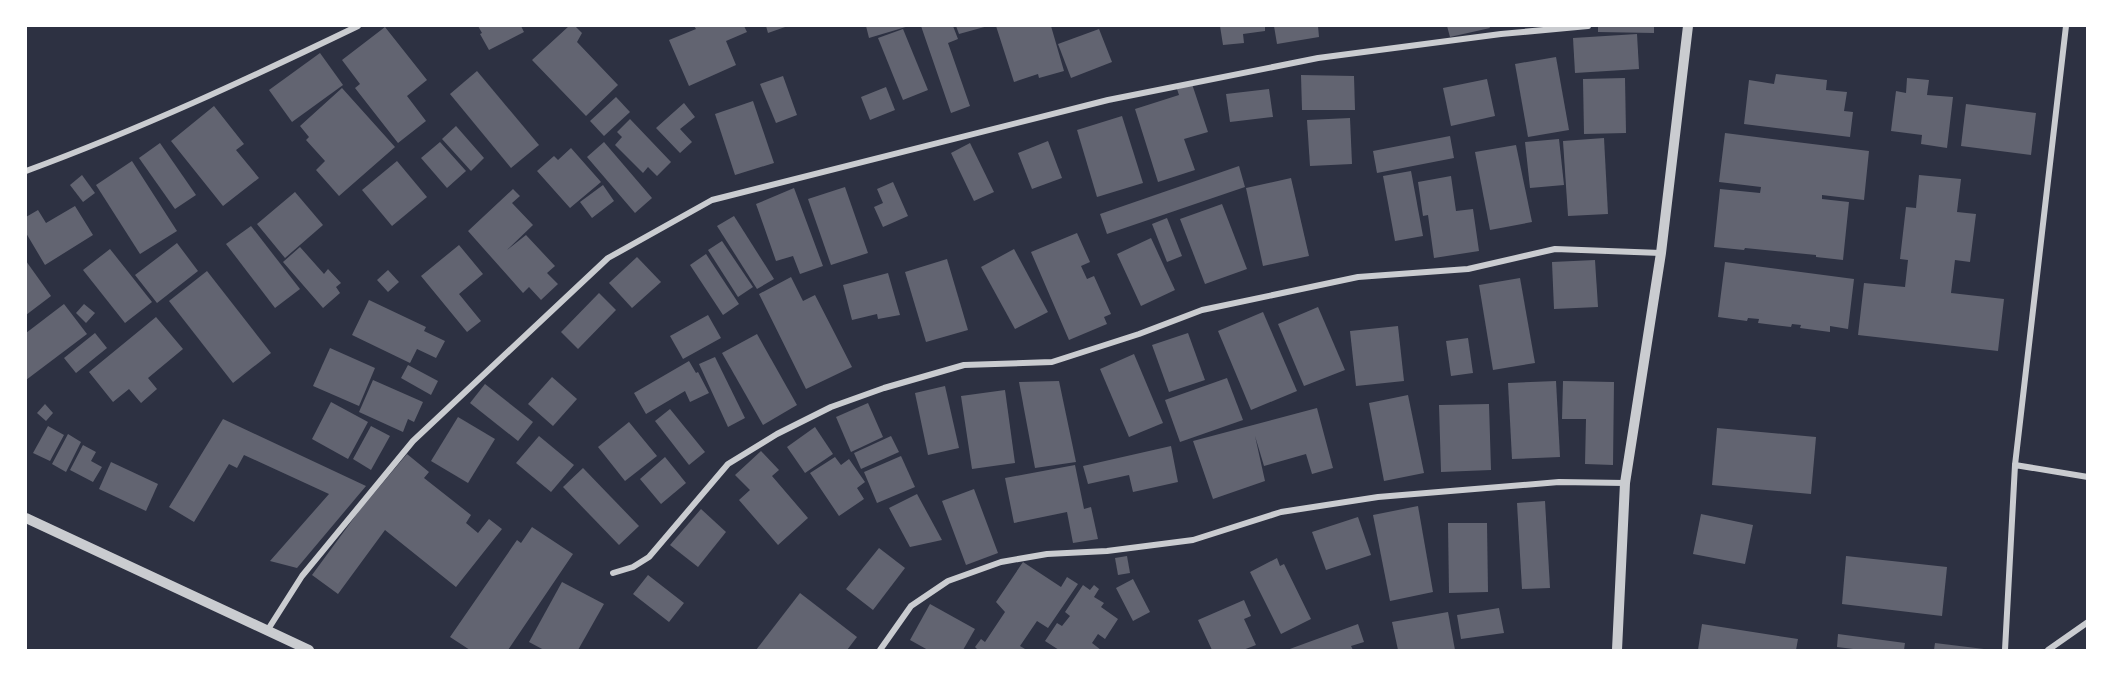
<svg xmlns="http://www.w3.org/2000/svg" width="2113" height="676" viewBox="0 0 2113 676" font-family="'Nunito Sans',sans-serif">
  <style>
    .building { fill: #626471 }
    .lines { fill: none; stroke-linecap: round; stroke-linejoin: round }
    .minor { stroke: #caccd0; stroke-width: 6 }
    .tertiary { stroke: #caccd0; stroke-width: 10 }
  </style>
  <rect width="100%" height="100%" fill="#2d3142"/>
  <g class="building">
    <polygon points="478,26 521,26 524,32 489,50 480,34 482,33"/>
    <polygon points="569,26 575,26 582,33 577,42 618,85 586,116 532,60"/>
    <polygon points="694,26 744,26 747,32 726,41 736,65 689,86 669,40 696,29"/>
    <polygon points="766,26 788,26 768,33"/>
    <polygon points="866,26 909,26 869,38"/>
    <polygon points="921,26 953,26 958,39 948,43 970,106 951,113"/>
    <polygon points="956,26 988,26 959,34"/>
    <polygon points="996,26 1051,26 1064,71 1039,78 1038,74 1014,82"/>
    <polygon points="1220,26 1265,26 1265,31 1243,34 1244,43 1223,45"/>
    <polygon points="1274,26 1318,26 1319,37 1277,44"/>
    <polygon points="1447,26 1489,26 1490,28 1450,37"/>
    <polygon points="1598,26 1654,26 1654,33 1598,32"/>
    <polygon points="385,27 427,80 407,96 426,121 398,143 355,88 360,84 342,60"/>
    <polygon points="903,29 928,90 903,100 878,38"/>
    <polygon points="1099,29 1112,62 1071,78 1058,44"/>
    <polygon points="1637,34 1639,69 1575,73 1573,38"/>
    <polygon points="320,53 343,85 292,122 269,90"/>
    <polygon points="1556,57 1569,130 1528,137 1515,64"/>
    <polygon points="477,71 539,145 511,168 450,94"/>
    <polygon points="1776,74 1827,80 1826,90 1847,92 1844,111 1853,112 1850,137 1744,124 1749,80 1774,84"/>
    <polygon points="1301,75 1354,76 1355,110 1302,110"/>
    <polygon points="783,76 797,115 776,123 760,84"/>
    <polygon points="1625,78 1626,133 1584,134 1583,79"/>
    <polygon points="1907,78 1929,80 1927,95 1953,97 1947,148 1921,144 1922,135 1891,131 1896,91 1906,93"/>
    <polygon points="1487,79 1495,116 1451,126 1443,88"/>
    <polygon points="1192,84 1208,132 1184,139 1195,170 1158,182 1135,109 1179,95 1177,89"/>
    <polygon points="886,87 895,110 870,120 861,97"/>
    <polygon points="342,88 395,147 339,196 316,170 325,161 306,140 309,137 300,126"/>
    <polygon points="1269,89 1273,117 1230,122 1226,94"/>
    <polygon points="616,97 630,112 604,136 590,121"/>
    <polygon points="753,101 774,163 735,175 715,114"/>
    <polygon points="684,103 695,117 680,129 692,142 680,153 656,128"/>
    <polygon points="1966,104 2036,113 2031,155 1961,146"/>
    <polygon points="214,106 244,144 236,150 259,178 223,206 171,141"/>
    <polygon points="1122,116 1143,183 1097,197 1077,130"/>
    <polygon points="1350,118 1352,164 1310,166 1307,120"/>
    <polygon points="630,119 671,162 657,176 648,167 643,173 615,145 622,137 617,132"/>
    <polygon points="456,126 484,158 471,171 442,139"/>
    <polygon points="1725,133 1869,151 1864,200 1822,195 1822,199 1849,202 1843,260 1816,257 1816,255 1745,248 1744,250 1714,247 1720,189 1760,193 1761,187 1719,182"/>
    <polygon points="1450,136 1454,158 1377,173 1373,151"/>
    <polygon points="1604,138 1608,214 1568,216 1563,141"/>
    <polygon points="1559,139 1564,185 1530,188 1525,142"/>
    <polygon points="1048,141 1062,178 1032,189 1018,153"/>
    <polygon points="440,142 466,171 447,188 421,158"/>
    <polygon points="604,142 652,198 635,213 587,157"/>
    <polygon points="160,143 196,195 175,209 139,158"/>
    <polygon points="970,143 994,192 974,201 951,153"/>
    <polygon points="1516,145 1532,222 1490,230 1475,152"/>
    <polygon points="571,148 601,182 570,208 537,171 554,156 558,160"/>
    <polygon points="132,161 177,231 140,254 96,185"/>
    <polygon points="397,161 427,197 392,226 362,190"/>
    <polygon points="1239,166 1245,187 1107,234 1100,214"/>
    <polygon points="1411,171 1423,236 1395,241 1383,176"/>
    <polygon points="82,175 95,193 83,202 70,185"/>
    <polygon points="1919,175 1961,179 1957,212 1976,214 1970,262 1955,260 1951,293 2004,299 1998,351 1858,335 1864,283 1905,287 1908,260 1900,259 1906,207 1916,208"/>
    <polygon points="1451,176 1456,211 1473,209 1479,251 1434,258 1428,215 1423,216 1418,182"/>
    <polygon points="1291,178 1309,256 1263,266 1246,188"/>
    <polygon points="893,182 908,216 883,227 874,207 883,203 877,189"/>
    <polygon points="603,185 614,201 592,218 580,202"/>
    <polygon points="845,187 868,253 831,265 808,199"/>
    <polygon points="794,188 823,266 800,274 793,256 776,261 756,204"/>
    <polygon points="513,189 520,196 512,203 533,225 507,250 526,235 555,266 547,273 558,284 541,300 529,287 523,293 468,231"/>
    <polygon points="295,192 323,225 285,258 257,224"/>
    <polygon points="1222,204 1247,269 1205,284 1180,219"/>
    <polygon points="75,206 93,235 45,265 26,233 26,217 38,210 46,223"/>
    <polygon points="734,216 774,279 757,289 717,226"/>
    <polygon points="1167,218 1182,256 1167,262 1152,224"/>
    <polygon points="251,226 300,289 275,308 226,244"/>
    <polygon points="1077,233 1090,262 1081,266 1087,279 1094,276 1111,314 1104,317 1107,324 1069,340 1031,252"/>
    <polygon points="1151,238 1175,290 1141,306 1117,254"/>
    <polygon points="722,241 753,287 738,297 708,250"/>
    <polygon points="177,243 198,271 157,303 135,275"/>
    <polygon points="459,245 483,274 459,294 481,321 467,332 421,276"/>
    <polygon points="300,247 324,274 328,269 341,283 336,287 340,293 323,308 283,262"/>
    <polygon points="110,249 152,302 125,323 83,270"/>
    <polygon points="1014,249 1048,312 1015,329 981,267"/>
    <polygon points="706,254 739,304 723,315 690,265"/>
    <polygon points="637,257 661,282 632,308 609,283"/>
    <polygon points="947,259 968,330 926,342 905,272"/>
    <polygon points="1595,260 1598,307 1554,309 1552,262"/>
    <polygon points="26,261 51,296 26,315"/>
    <polygon points="1725,262 1854,279 1848,329 1830,326 1830,332 1800,328 1801,325 1792,324 1791,327 1758,323 1759,319 1748,318 1747,321 1718,317"/>
    <polygon points="388,270 399,282 388,292 377,280"/>
    <polygon points="207,271 271,353 233,383 169,301"/>
    <polygon points="888,273 900,315 878,319 877,314 852,320 843,285"/>
    <polygon points="791,277 803,301 815,295 852,367 806,389 759,294"/>
    <polygon points="1520,278 1535,363 1493,370 1479,285"/>
    <polygon points="599,293 616,310 578,349 561,332"/>
    <polygon points="369,300 426,327 424,331 445,341 436,358 417,349 410,363 352,335"/>
    <polygon points="64,304 87,334 26,380 26,333"/>
    <polygon points="84,304 95,313 86,323 76,313"/>
    <polygon points="1318,307 1345,370 1304,386 1278,324"/>
    <polygon points="1263,312 1297,391 1251,410 1218,331"/>
    <polygon points="708,315 721,338 683,359 670,336"/>
    <polygon points="156,317 183,349 148,378 157,389 141,403 129,389 113,402 89,372"/>
    <polygon points="1398,326 1404,381 1356,386 1350,331"/>
    <polygon points="95,333 107,348 76,373 64,358"/>
    <polygon points="1188,333 1205,380 1169,392 1152,345"/>
    <polygon points="757,334 797,405 763,425 722,353"/>
    <polygon points="1468,338 1473,373 1451,376 1446,341"/>
    <polygon points="330,348 375,368 359,406 313,386"/>
    <polygon points="1134,354 1163,423 1129,437 1100,369"/>
    <polygon points="715,357 745,418 728,427 699,364"/>
    <polygon points="689,361 696,373 698,372 709,393 690,402 685,391 646,414 634,393"/>
    <polygon points="408,365 438,381 431,395 401,378"/>
    <polygon points="552,377 577,399 553,426 528,404"/>
    <polygon points="1227,378 1243,420 1180,442 1165,400"/>
    <polygon points="373,380 423,402 414,422 408,419 403,432 359,412"/>
    <polygon points="1059,381 1076,462 1035,468 1019,382"/>
    <polygon points="1556,381 1560,457 1512,459 1508,383"/>
    <polygon points="1563,381 1614,382 1613,465 1585,464 1586,419 1562,419"/>
    <polygon points="485,384 533,422 518,441 470,403"/>
    <polygon points="945,386 959,448 928,455 915,393"/>
    <polygon points="1005,390 1015,463 972,469 961,396"/>
    <polygon points="1408,395 1424,473 1384,481 1369,403"/>
    <polygon points="331,402 368,422 348,459 312,439"/>
    <polygon points="868,403 883,437 851,452 836,417"/>
    <polygon points="45,404 53,413 46,421 37,413"/>
    <polygon points="1489,404 1491,470 1441,472 1439,405"/>
    <polygon points="1317,408 1333,468 1312,474 1306,454 1264,466 1255,436 1265,481 1213,499 1193,441"/>
    <polygon points="670,409 705,452 689,465 655,421"/>
    <polygon points="458,417 495,439 468,483 431,461"/>
    <polygon points="223,419 366,486 297,568 270,561 329,494 244,455 237,468 229,464 194,522 169,507"/>
    <polygon points="629,422 657,456 625,481 598,447"/>
    <polygon points="48,426 64,435 50,461 33,453"/>
    <polygon points="371,426 390,436 371,470 353,459"/>
    <polygon points="815,427 833,454 805,473 787,447"/>
    <polygon points="1717,428 1816,437 1811,494 1712,485"/>
    <polygon points="68,434 81,442 66,472 52,464"/>
    <polygon points="539,436 574,465 551,492 516,463"/>
    <polygon points="891,436 899,452 861,469 854,453"/>
    <polygon points="83,445 96,452 91,461 102,467 93,482 70,470"/>
    <polygon points="1171,446 1178,482 1133,492 1129,475 1088,484 1083,466"/>
    <polygon points="761,451 779,470 772,476 808,518 778,545 739,500 750,490 735,475"/>
    <polygon points="407,454 429,472 424,478 471,515 466,523 478,533 489,519 502,529 456,587 385,530 338,594 312,575 359,511"/>
    <polygon points="901,456 915,487 877,503 864,472"/>
    <polygon points="665,457 686,483 661,504 640,479"/>
    <polygon points="835,457 841,465 849,459 865,482 857,488 864,499 839,516 810,473"/>
    <polygon points="111,462 158,484 146,511 99,489"/>
    <polygon points="1075,465 1084,509 1091,507 1098,539 1073,543 1067,512 1014,523 1005,478"/>
    <polygon points="583,468 639,526 619,545 563,487"/>
    <polygon points="974,489 998,553 966,565 942,501"/>
    <polygon points="917,494 942,540 910,547 889,508"/>
    <polygon points="1545,501 1550,588 1522,589 1517,503"/>
    <polygon points="1418,506 1433,592 1390,601 1373,515"/>
    <polygon points="701,509 726,532 698,567 670,545"/>
    <polygon points="1701,514 1753,525 1745,564 1693,554"/>
    <polygon points="1358,517 1371,555 1326,570 1312,532"/>
    <polygon points="1448,523 1487,523 1488,592 1449,593"/>
    <polygon points="532,527 573,554 508,650 470,650 450,637 517,540 521,543"/>
    <polygon points="879,548 905,568 873,610 846,589"/>
    <polygon points="1127,556 1130,573 1118,575 1115,558"/>
    <polygon points="1846,556 1947,567 1942,616 1842,604"/>
    <polygon points="1277,558 1280,566 1284,564 1311,619 1281,634 1250,572"/>
    <polygon points="1023,562 1061,587 1067,577 1078,584 1048,628 1037,621 1020,646 1025,649 1024,650 978,650 975,647 981,639 985,642 1005,612 996,602"/>
    <polygon points="648,575 684,603 669,622 633,594"/>
    <polygon points="1133,579 1150,612 1133,621 1116,588"/>
    <polygon points="562,582 604,604 578,650 544,650 529,642"/>
    <polygon points="1083,585 1090,590 1094,585 1099,589 1094,597 1104,603 1101,607 1118,619 1105,639 1098,634 1092,643 1101,650 1059,650 1045,641 1057,623 1062,626 1070,616 1065,612"/>
    <polygon points="800,593 857,637 847,650 756,650"/>
    <polygon points="1244,600 1251,616 1244,619 1256,645 1243,650 1212,650 1198,620"/>
    <polygon points="930,604 975,629 963,650 928,650 910,640"/>
    <polygon points="1499,608 1504,633 1461,639 1457,615"/>
    <polygon points="1448,612 1455,650 1398,650 1392,622"/>
    <polygon points="1358,624 1364,642 1351,646 1353,650 1287,650"/>
    <polygon points="1702,624 1798,639 1796,650 1698,650"/>
    <polygon points="1838,634 1905,643 1904,650 1861,650 1837,647"/>
    <polygon points="1935,643 1984,649 1984,650 1934,650"/>
  </g>
  <g class="lines">
    <g class="minor">
      <path d="M26 171C140 129 248 79 358 26"/>
      <polyline points="2015,465 2066,26"/>
      <polyline points="613,573 633,567 649,557 728,464 777,434 831,407 884,388 964,365 1052,362 1139,334 1202,310 1358,277 1468,269 1555,249 1661,253"/>
      <polyline points="267,631 302,576 413,441 608,258 712,200 1108,100 1318,58 1501,34 1588,26"/>
      <polyline points="880,650 911,606 948,581 1001,562 1047,554 1107,551 1193,540 1281,512 1378,497 1559,482 1625,483"/>
      <polyline points="2005,650 2015,465 2088,477"/>
      <polyline points="2048,650 2088,622"/>
    </g>
    <g class="tertiary">
      <polyline points="26,518 309,650"/>
      <polyline points="1617,650 1625,483 1661,253 1688,26"/>
    </g>
  </g>
  <rect width="2113" height="676" fill="none" stroke="#ffffff" stroke-width="54"/>
</svg>
